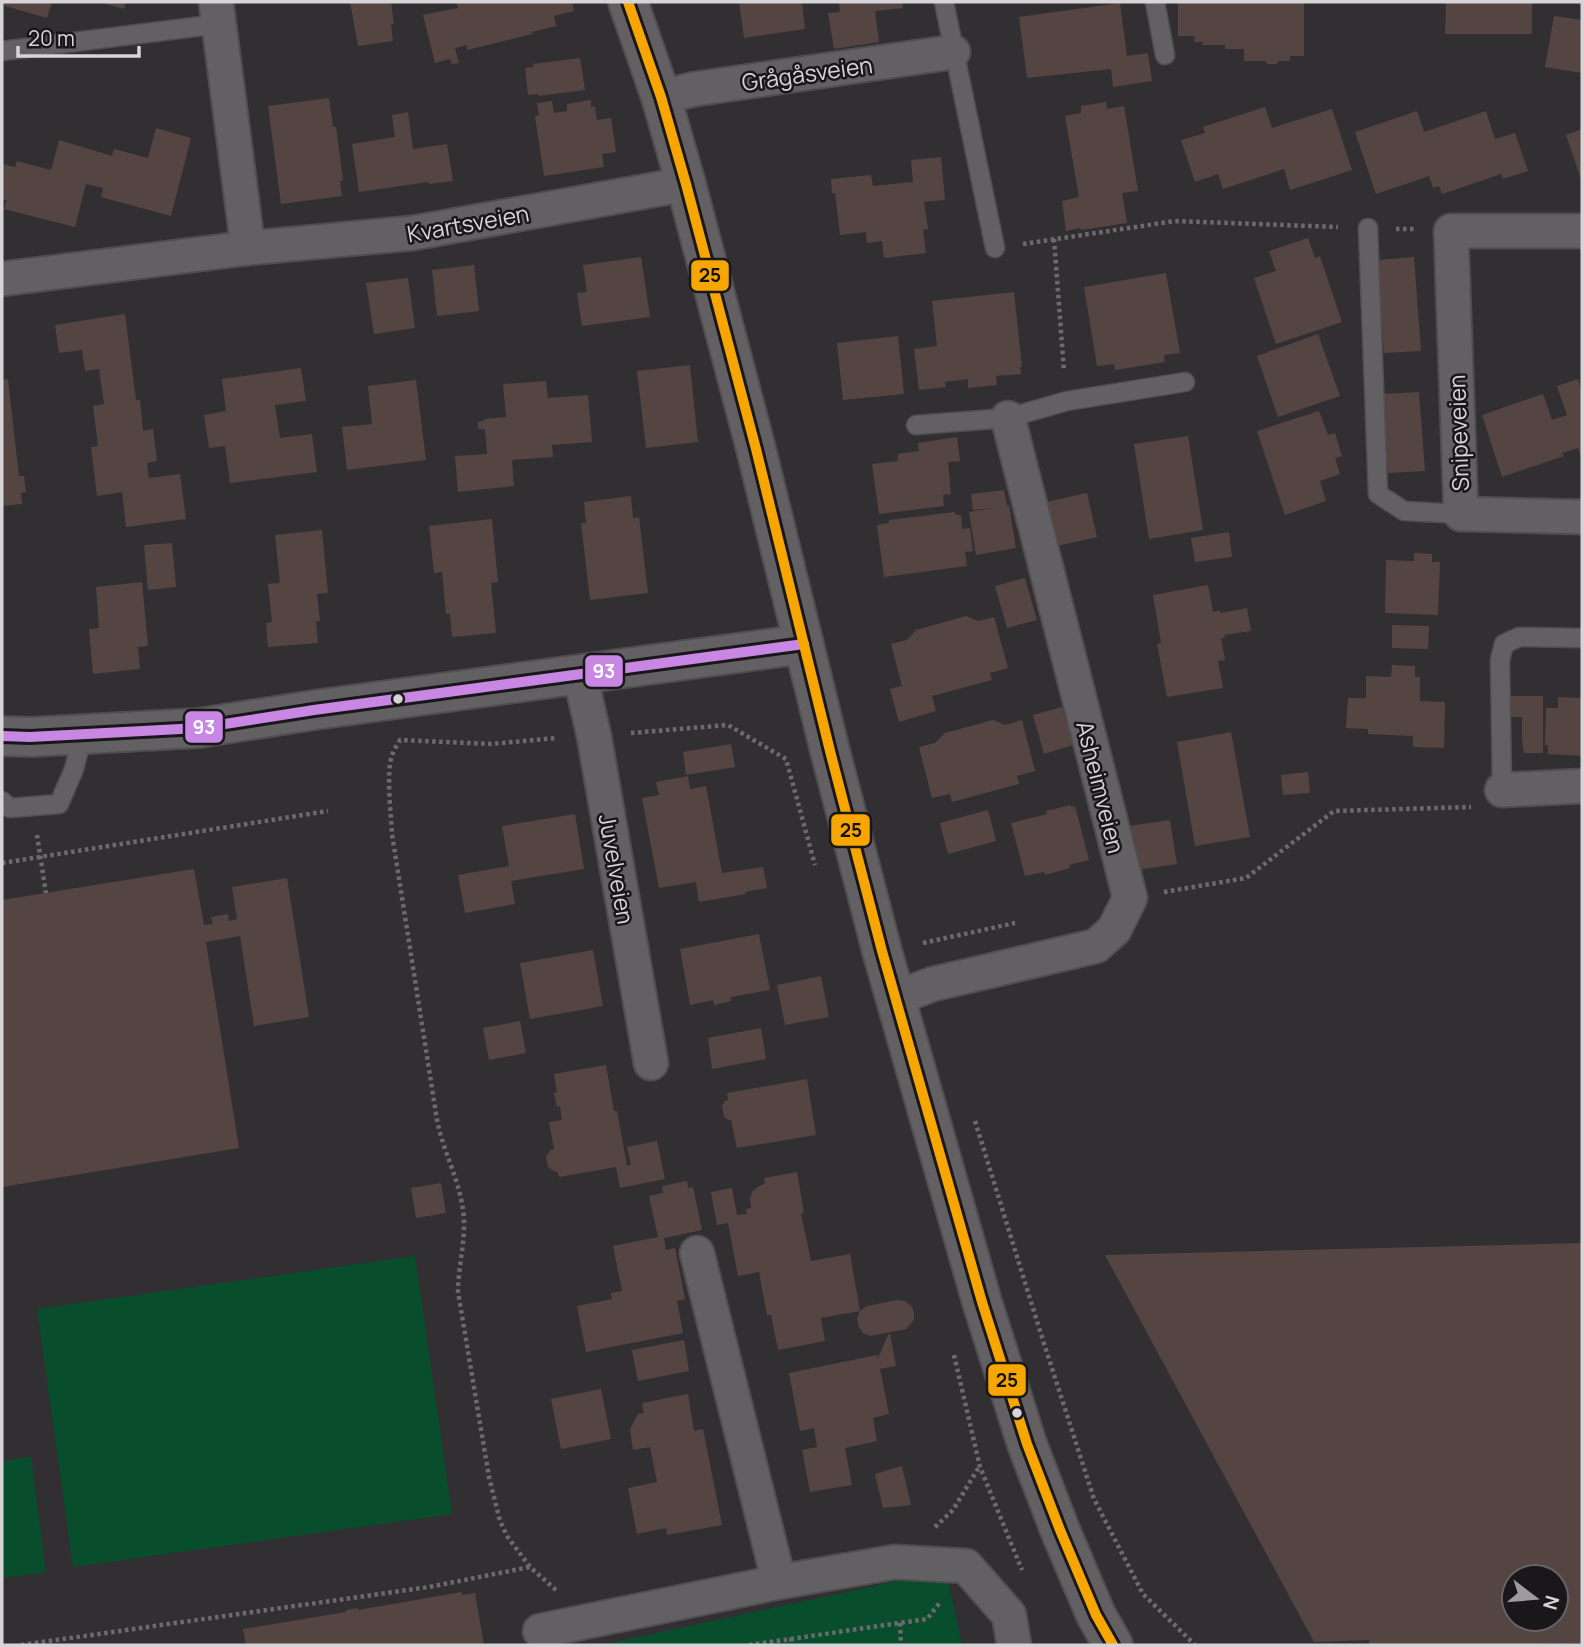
<svg xmlns="http://www.w3.org/2000/svg" width="1584" height="1647" viewBox="0 0 1584 1647" font-family="Manrope,sans-serif">
  <style>
    .green { fill: #084d2c }
    .building { fill: #554542; fill-rule: evenodd }
    .lines { fill: none; stroke-linecap: round; stroke-linejoin: round }
    .service-casing { stroke: #504d50; stroke-width: 21 }
    .minor-casing { stroke: #504d50; stroke-width: 37 }
    .tertiary-casing { stroke: #504d50; stroke-width: 42 }
    .secondary-casing { stroke: #504d50; stroke-width: 42 }
    .path { stroke: #6d6a6e; stroke-width: 4.5; stroke-dasharray: 3.5 3.5; stroke-linecap: butt }
    .service { stroke: #626063; stroke-width: 18 }
    .minor { stroke: #626063; stroke-width: 33 }
    .tertiary { stroke: #626063; stroke-width: 38 }
    .secondary { stroke: #626063; stroke-width: 38 }
    .bus-1-casing { stroke: #1a171a; stroke-width: 16 }
    .bus-2-casing { stroke: #1a171a; stroke-width: 16 }
    .bus-1 { stroke: #c787e3; stroke-width: 10 }
    .bus-2 { stroke: #f7a600; stroke-width: 10 }
    .bus-dot { fill: #d7d4d7; stroke: #1a171a; stroke-width: 2.5 }
    .labels { text-anchor: middle; dominant-baseline: central; stroke-width: 5; stroke-linejoin: round; paint-order: stroke }
    .street-label { font-size: 23px; fill: #d7d4d7; stroke: #1a171a }
    .line-badge { stroke: #1a171a; stroke-width: 2.5 }
    .badge-label { font-size: 19px; text-anchor: middle; font-weight: bold; fill: #fff }
    .pale-badge-label { font-size: 19px; text-anchor: middle; font-weight: bold; fill: #111 }
  </style>
  <rect width="100%" height="100%" fill="#322f33"/>
  <g class="green">
    <polygon points="415,1256 452,1514 73,1567 37,1309"/>
    <polygon points="31,1457 46,1572 2,1578 2,1461"/>
    <polygon points="916,1577 948,1581 962,1645 601,1645"/>
  </g>
  <g class="building">
    <polygon points="2,2 52,2 47,18 2,5"/>
    <polygon points="100,2 126,2 124,9"/>
    <polygon points="350,2 391,2 394,24 391,24 393,41 358,46"/>
    <polygon points="456,2 572,2 574,11 554,16 556,26 532,32 532,34 467,50 467,45 455,48 459,63 452,64 450,59 435,63 423,15 458,8"/>
    <polygon points="739,2 802,2 805,29 744,38"/>
    <polygon points="839,2 902,2 903,8 875,11 879,42 834,49 828,13 840,12"/>
    <polygon points="1178,2 1304,2 1304,56 1290,56 1290,61 1279,61 1277,64 1267,64 1265,61 1244,61 1244,49 1225,49 1225,45 1202,45 1203,42 1194,42 1195,36 1178,36"/>
    <polygon points="1446,2 1532,2 1532,34 1445,34"/>
    <polygon points="1120,3 1127,56 1148,53 1152,81 1113,87 1111,69 1027,78 1019,17"/>
    <polygon points="1554,16 1582,20 1582,73 1545,67"/>
    <polygon points="580,58 585,90 538,96 538,94 528,95 525,68 533,67 533,64"/>
    <polygon points="329,98 333,127 336,127 343,180 340,181 342,196 281,204 268,106"/>
    <polygon points="591,100 591,107 595,107 597,120 611,118 616,152 602,154 604,167 544,176 535,116 539,115 537,103 552,101 554,113 567,111 567,104"/>
    <polygon points="1106,102 1107,109 1124,106 1138,191 1122,193 1127,223 1081,230 1080,228 1066,231 1062,201 1079,197 1065,116 1081,113 1081,106"/>
    <polygon points="1265,107 1272,128 1332,109 1352,170 1290,190 1284,169 1223,189 1218,174 1195,182 1181,140 1205,133 1203,127"/>
    <polygon points="1417,111 1424,132 1486,111 1495,139 1515,133 1528,171 1503,179 1501,174 1442,194 1439,186 1433,188 1429,176 1376,194 1355,132"/>
    <polygon points="408,112 413,149 447,144 453,181 429,184 428,182 359,192 352,144 395,137 392,115"/>
    <polygon points="156,128 191,138 171,216 101,197 103,188 86,184 75,227 4,209 7,200 2,199 2,164 15,167 17,161 51,170 59,140 112,156 114,149 148,158"/>
    <polygon points="1582,129 1582,182 1566,135"/>
    <polygon points="941,157 945,200 924,202 928,229 923,230 926,253 884,258 882,241 867,243 866,232 840,235 835,193 832,193 831,179 871,175 873,186 913,182 911,160"/>
    <polygon points="1308,238 1315,258 1320,256 1342,322 1276,344 1254,278 1276,271 1269,251"/>
    <polygon points="641,257 650,317 582,326 577,293 587,292 583,265"/>
    <polygon points="1414,257 1421,351 1384,353 1377,260"/>
    <polygon points="474,265 479,311 437,316 432,270"/>
    <polygon points="1166,273 1180,353 1164,355 1165,362 1115,370 1114,364 1097,366 1084,287"/>
    <polygon points="408,278 415,328 374,334 366,283"/>
    <polygon points="1014,292 1022,367 1020,367 1021,374 996,376 997,385 968,388 968,379 945,382 946,387 919,390 914,349 937,346 932,301"/>
    <polygon points="125,314 136,400 140,400 143,431 153,429 157,461 147,463 149,478 180,474 186,519 126,527 122,492 97,496 91,447 98,446 93,406 104,404 99,369 85,371 82,350 59,353 55,325"/>
    <polygon points="1318,334 1340,396 1278,417 1257,356"/>
    <polygon points="898,336 904,394 843,400 837,343"/>
    <polygon points="690,365 698,442 646,448 637,371"/>
    <polygon points="301,368 306,401 275,405 280,438 312,434 317,472 230,483 225,446 209,448 204,415 226,411 222,379"/>
    <polygon points="8,379 19,476 24,476 26,492 21,493 22,504 2,506 2,380"/>
    <polygon points="1578,379 1582,392 1582,459 1578,448 1562,453 1564,456 1502,477 1482,415 1543,394 1552,420 1567,415 1557,386"/>
    <polygon points="416,380 426,460 347,470 342,427 372,424 368,386"/>
    <polygon points="546,381 548,398 588,395 592,442 552,445 553,457 512,460 514,486 458,492 455,456 487,454 485,429 478,429 478,422 484,421 484,419 506,417 503,384"/>
    <polygon points="1419,392 1425,471 1388,473 1382,394"/>
    <polygon points="1319,411 1328,435 1335,433 1342,456 1335,458 1340,474 1320,481 1326,501 1285,515 1257,431"/>
    <polygon points="1188,436 1203,530 1149,539 1134,444"/>
    <polygon points="957,437 960,461 948,462 951,494 943,495 944,506 879,514 872,464 898,461 898,454 919,451 918,443"/>
    <polygon points="1004,490 1007,506 1009,505 1016,548 976,555 969,512 993,508 973,510 971,494"/>
    <polygon points="1087,493 1097,537 1057,546 1046,502"/>
    <polygon points="631,496 633,518 639,517 648,593 590,600 581,523 586,523 584,502"/>
    <polygon points="955,512 956,515 961,515 962,529 970,528 973,551 965,552 967,566 884,577 877,525 889,523 889,520"/>
    <polygon points="492,519 498,582 491,583 496,633 452,637 450,614 446,614 442,572 434,573 429,526"/>
    <polygon points="322,530 328,593 317,594 320,621 316,621 318,643 268,647 266,623 272,622 268,584 280,583 275,535"/>
    <polygon points="1229,532 1232,557 1195,562 1191,538"/>
    <polygon points="172,543 176,587 148,590 144,545"/>
    <polygon points="1414,553 1432,554 1432,562 1440,562 1438,615 1385,613 1386,560 1414,561"/>
    <polygon points="1025,578 1037,620 1007,628 995,586"/>
    <polygon points="142,582 148,646 138,647 140,669 93,674 89,629 99,628 96,587"/>
    <polygon points="1208,585 1213,612 1220,610 1220,613 1247,608 1251,631 1224,635 1225,638 1221,638 1225,660 1218,661 1223,688 1167,697 1157,644 1161,643 1153,595"/>
    <polygon points="966,616 978,621 994,617 1008,668 990,673 992,680 932,696 936,711 899,722 890,689 902,686 891,644 907,640 916,630"/>
    <polygon points="1392,625 1429,626 1428,649 1392,648"/>
    <polygon points="1392,665 1415,666 1415,677 1420,677 1420,701 1445,702 1444,748 1413,747 1413,736 1368,734 1368,729 1346,728 1348,698 1366,698 1366,676 1391,677"/>
    <polygon points="1506,696 1543,696 1543,753 1524,753 1522,739 1522,717 1506,717"/>
    <polygon points="1558,697 1582,698 1582,756 1548,754 1548,745 1545,745 1546,708 1558,708"/>
    <polygon points="1062,707 1073,745 1044,754 1033,715"/>
    <polygon points="993,720 1005,725 1022,720 1035,771 1017,776 1019,784 952,802 950,794 932,798 919,747 935,743 945,733"/>
    <polygon points="1231,732 1250,837 1195,846 1177,742"/>
    <polygon points="731,744 735,767 686,775 683,752"/>
    <polygon points="1308,772 1310,793 1283,795 1281,775"/>
    <polygon points="688,776 690,789 706,786 722,873 763,867 767,888 745,892 746,894 699,902 696,882 659,888 642,798 659,795 656,782"/>
    <polygon points="1071,805 1071,807 1075,806 1089,860 1069,865 1070,868 1045,875 1044,872 1025,876 1011,823 1047,814 1046,811"/>
    <polygon points="988,810 996,841 948,854 940,823"/>
    <polygon points="575,814 584,869 511,881 515,904 465,913 458,875 509,866 502,826"/>
    <polygon points="1170,820 1177,864 1137,870 1129,826"/>
    <polygon points="194,869 204,925 213,924 211,917 228,914 229,921 237,919 232,887 287,878 309,1017 254,1026 240,936 206,942 239,1148 2,1187 2,900"/>
    <polygon points="759,934 770,990 731,997 731,1001 714,1005 713,1000 690,1005 680,949"/>
    <polygon points="593,950 603,1006 530,1019 520,963"/>
    <polygon points="821,976 829,1017 785,1025 777,985"/>
    <polygon points="520,1021 526,1053 489,1060 483,1028"/>
    <polygon points="761,1028 766,1059 712,1069 708,1038"/>
    <polygon points="606,1065 614,1111 617,1111 627,1166 631,1165 627,1147 657,1141 665,1179 620,1188 616,1167 559,1177 557,1171 555,1172 548,1167 546,1156 551,1150 554,1149 549,1122 562,1120 560,1106 557,1107 554,1093 557,1092 554,1074"/>
    <polygon points="807,1079 816,1135 737,1148 731,1120 729,1120 724,1117 722,1106 725,1101 728,1100 727,1093"/>
    <polygon points="797,1172 804,1213 801,1214 811,1261 850,1254 860,1311 867,1306 897,1300 905,1301 911,1306 914,1312 914,1320 906,1329 870,1336 863,1333 859,1327 857,1319 860,1311 821,1318 825,1341 778,1350 771,1315 767,1315 759,1272 738,1276 728,1223 717,1225 711,1192 732,1188 737,1215 747,1214 746,1209 751,1208 750,1199 752,1192 758,1187 765,1183 764,1178"/>
    <polygon points="687,1181 688,1188 693,1187 702,1230 664,1238 666,1250 675,1248 685,1299 677,1301 683,1333 586,1352 577,1306 612,1299 611,1293 622,1291 613,1246 658,1237 649,1196 663,1193 662,1186"/>
    <polygon points="441,1183 446,1213 416,1218 411,1188"/>
    <path d="M1582 1243V1643L1491 1645H1369V1640L1314 1642 1105 1255ZM1514 1577H1556V1619H1514Z"/>
    <polygon points="890,1334 896,1366 880,1369 889,1414 873,1418 877,1441 845,1448 852,1485 810,1492 802,1450 817,1447 814,1428 800,1431 789,1373 877,1355 878,1358 888,1335"/>
    <polygon points="684,1340 689,1371 638,1381 632,1350"/>
    <polygon points="601,1389 611,1439 561,1449 551,1399"/>
    <polygon points="688,1394 694,1431 703,1429 722,1525 667,1535 666,1528 637,1534 628,1488 657,1482 650,1447 633,1450 630,1429 638,1414 644,1413 642,1403"/>
    <polygon points="902,1466 911,1505 883,1508 875,1474"/>
    <polygon points="462,1592 462,1595 475,1593 484,1645 246,1645 243,1629 346,1612 346,1610 358,1608 358,1610"/>
  </g>
  <g class="lines">
    <g class="service-casing">
      <g id="service">
        <polyline points="944,2 995,248"/>
        <polyline points="1155,2 1165,55"/>
        <polyline points="2,51 219,24"/>
        <polyline points="1368,228 1378,494 1404,511 1461,514"/>
        <polyline points="916,425 1008,418 1067,401 1185,382"/>
        <polyline points="1502,790 1500,660 1504,644 1519,637 1581,638"/>
        <polyline points="2,801 10,808 59,804 74,769 83,734"/>
      </g>
    </g>
    <g class="minor-casing">
      <g id="minor">
        <polyline points="216,2 248,248"/>
        <polyline points="661,97 695,89 953,52"/>
        <polyline points="1582,231 1451,231 1461,514 1582,517"/>
        <polyline points="2,279 248,248 413,233 686,184"/>
        <polyline points="580,675 594,736 651,1063"/>
        <polyline points="1502,790 1582,786"/>
        <polyline points="896,998 933,984 1096,946 1114,930 1130,898 1008,418"/>
        <polyline points="697,1253 779,1582"/>
        <polyline points="540,1631 779,1582 895,1562 966,1566 1009,1615 1014,1645"/>
      </g>
    </g>
    <g class="tertiary-casing">
      <polyline id="tertiary" points="2,736 30,737 199,728 314,710 804,644"/>
    </g>
    <g class="secondary-casing">
      <polyline id="secondary" points="628,2 661,97 686,184 756,449 830,751 882,951 982,1302 1027,1444 1060,1530 1096,1615 1113,1645"/>
    </g>
    <g class="path">
      <polyline points="1396,229 1415,229"/>
      <polyline points="1054,239 1064,371"/>
      <polyline points="1023,244 1175,221 1338,227"/>
      <polyline points="631,733 728,725 786,759 815,865"/>
      <polyline points="37,835 46,893"/>
      <polyline points="2,863 328,811"/>
      <polyline points="1164,892 1246,878 1334,811 1471,807"/>
      <polyline points="923,943 1015,923"/>
      <polyline points="975,1121 1040,1331 1094,1499 1143,1594 1195,1645"/>
      <polyline points="954,1355 980,1467 1022,1570"/>
      <polyline points="935,1527 953,1510 979,1467"/>
      <path d="M556 1590 530 1567 507 1536 500 1521 489 1477 458 1292C458 1265 467 1237 463 1210 459 1179 443 1151 437 1120L392 834C391 814 386 773 392 755 394 750 397 745 400 740L491 744 556 738"/>
      <polyline points="900,1623 901,1645"/>
      <polyline points="791,1638 792,1645"/>
      <polyline points="21,1645 429,1587 530,1567"/>
      <polyline points="749,1645 927,1619 941,1601"/>
    </g>
    <use href="#service" class="service"/>
    <use href="#minor" class="minor"/>
    <use href="#tertiary" class="tertiary"/>
    <use href="#secondary" class="secondary"/>
    <g class="bus-1-casing">
      <polyline id="bus-1" points="2,736 30,737 199,728 314,710 804,644"/>
    </g>
    <g class="bus-2-casing">
      <polyline id="bus-2" points="628,2 661,97 686,184 756,449 830,751 882,951 982,1302 1027,1444 1060,1530 1096,1615 1113,1645"/>
    </g>
    <use href="#bus-1" class="bus-1"/>
    <use href="#bus-2" class="bus-2"/>
  </g>
  <g class="bus-dot">
    <circle cx="398" cy="699" r="6"/>
    <circle cx="1017" cy="1413" r="6"/>
  </g>
  <g class="labels">
    <g class="street-label">
      <text transform="translate(807 73) rotate(-8)">Grågåsveien</text>
      <text transform="translate(468 223) rotate(-10)">Kvartsveien</text>
      <text transform="translate(1458 433) rotate(-92)">Snipeveien</text>
      <text transform="translate(1101 787) rotate(76)">Asheimveien</text>
      <text transform="translate(617 869) rotate(80)">Juvelveien</text>
    </g>
  </g>
  <g class="line-badge">
    <rect x="690" y="259" width="40" height="33" rx="7" fill="#f7a600"/>
    <rect x="584" y="654" width="40" height="34" rx="7" fill="#c787e3"/>
    <rect x="184" y="710" width="40" height="34" rx="7" fill="#c787e3"/>
    <rect x="830" y="813" width="41" height="34" rx="7" fill="#f7a600"/>
    <rect x="987" y="1363" width="40" height="34" rx="7" fill="#f7a600"/>
  </g>
  <g class="badge-label">
    <text x="604" y="678">93</text>
    <text x="204" y="734">93</text>
  </g>
  <g class="pale-badge-label">
    <text x="710" y="282">25</text>
    <text x="851" y="837">25</text>
    <text x="1007" y="1387">25</text>
  </g>
  <rect width="1584" height="1647" fill="none" stroke="#d7d4d7" stroke-width="7"/>
  <g transform="translate(1535 1598) rotate(106)"><circle r="33" fill="#1a171a" stroke="#666366" stroke-width="2"/>
  <path d="M0-5L12 26L0 18L-12 26Z" fill="#9d9a9e"/>
  <text y="-10" font-size="19" font-weight="bold" text-anchor="middle" fill="#d7d4d7">N</text>
  </g>
  <path d="M18 46v10h121v-10" fill="none" stroke="#d7d4d7" stroke-width="3.5"/>
  <text x="28" y="46" font-size="21" fill="#d7d4d7" stroke="#1a171a" stroke-width="5" paint-order="stroke">20 m</text>
</svg>
